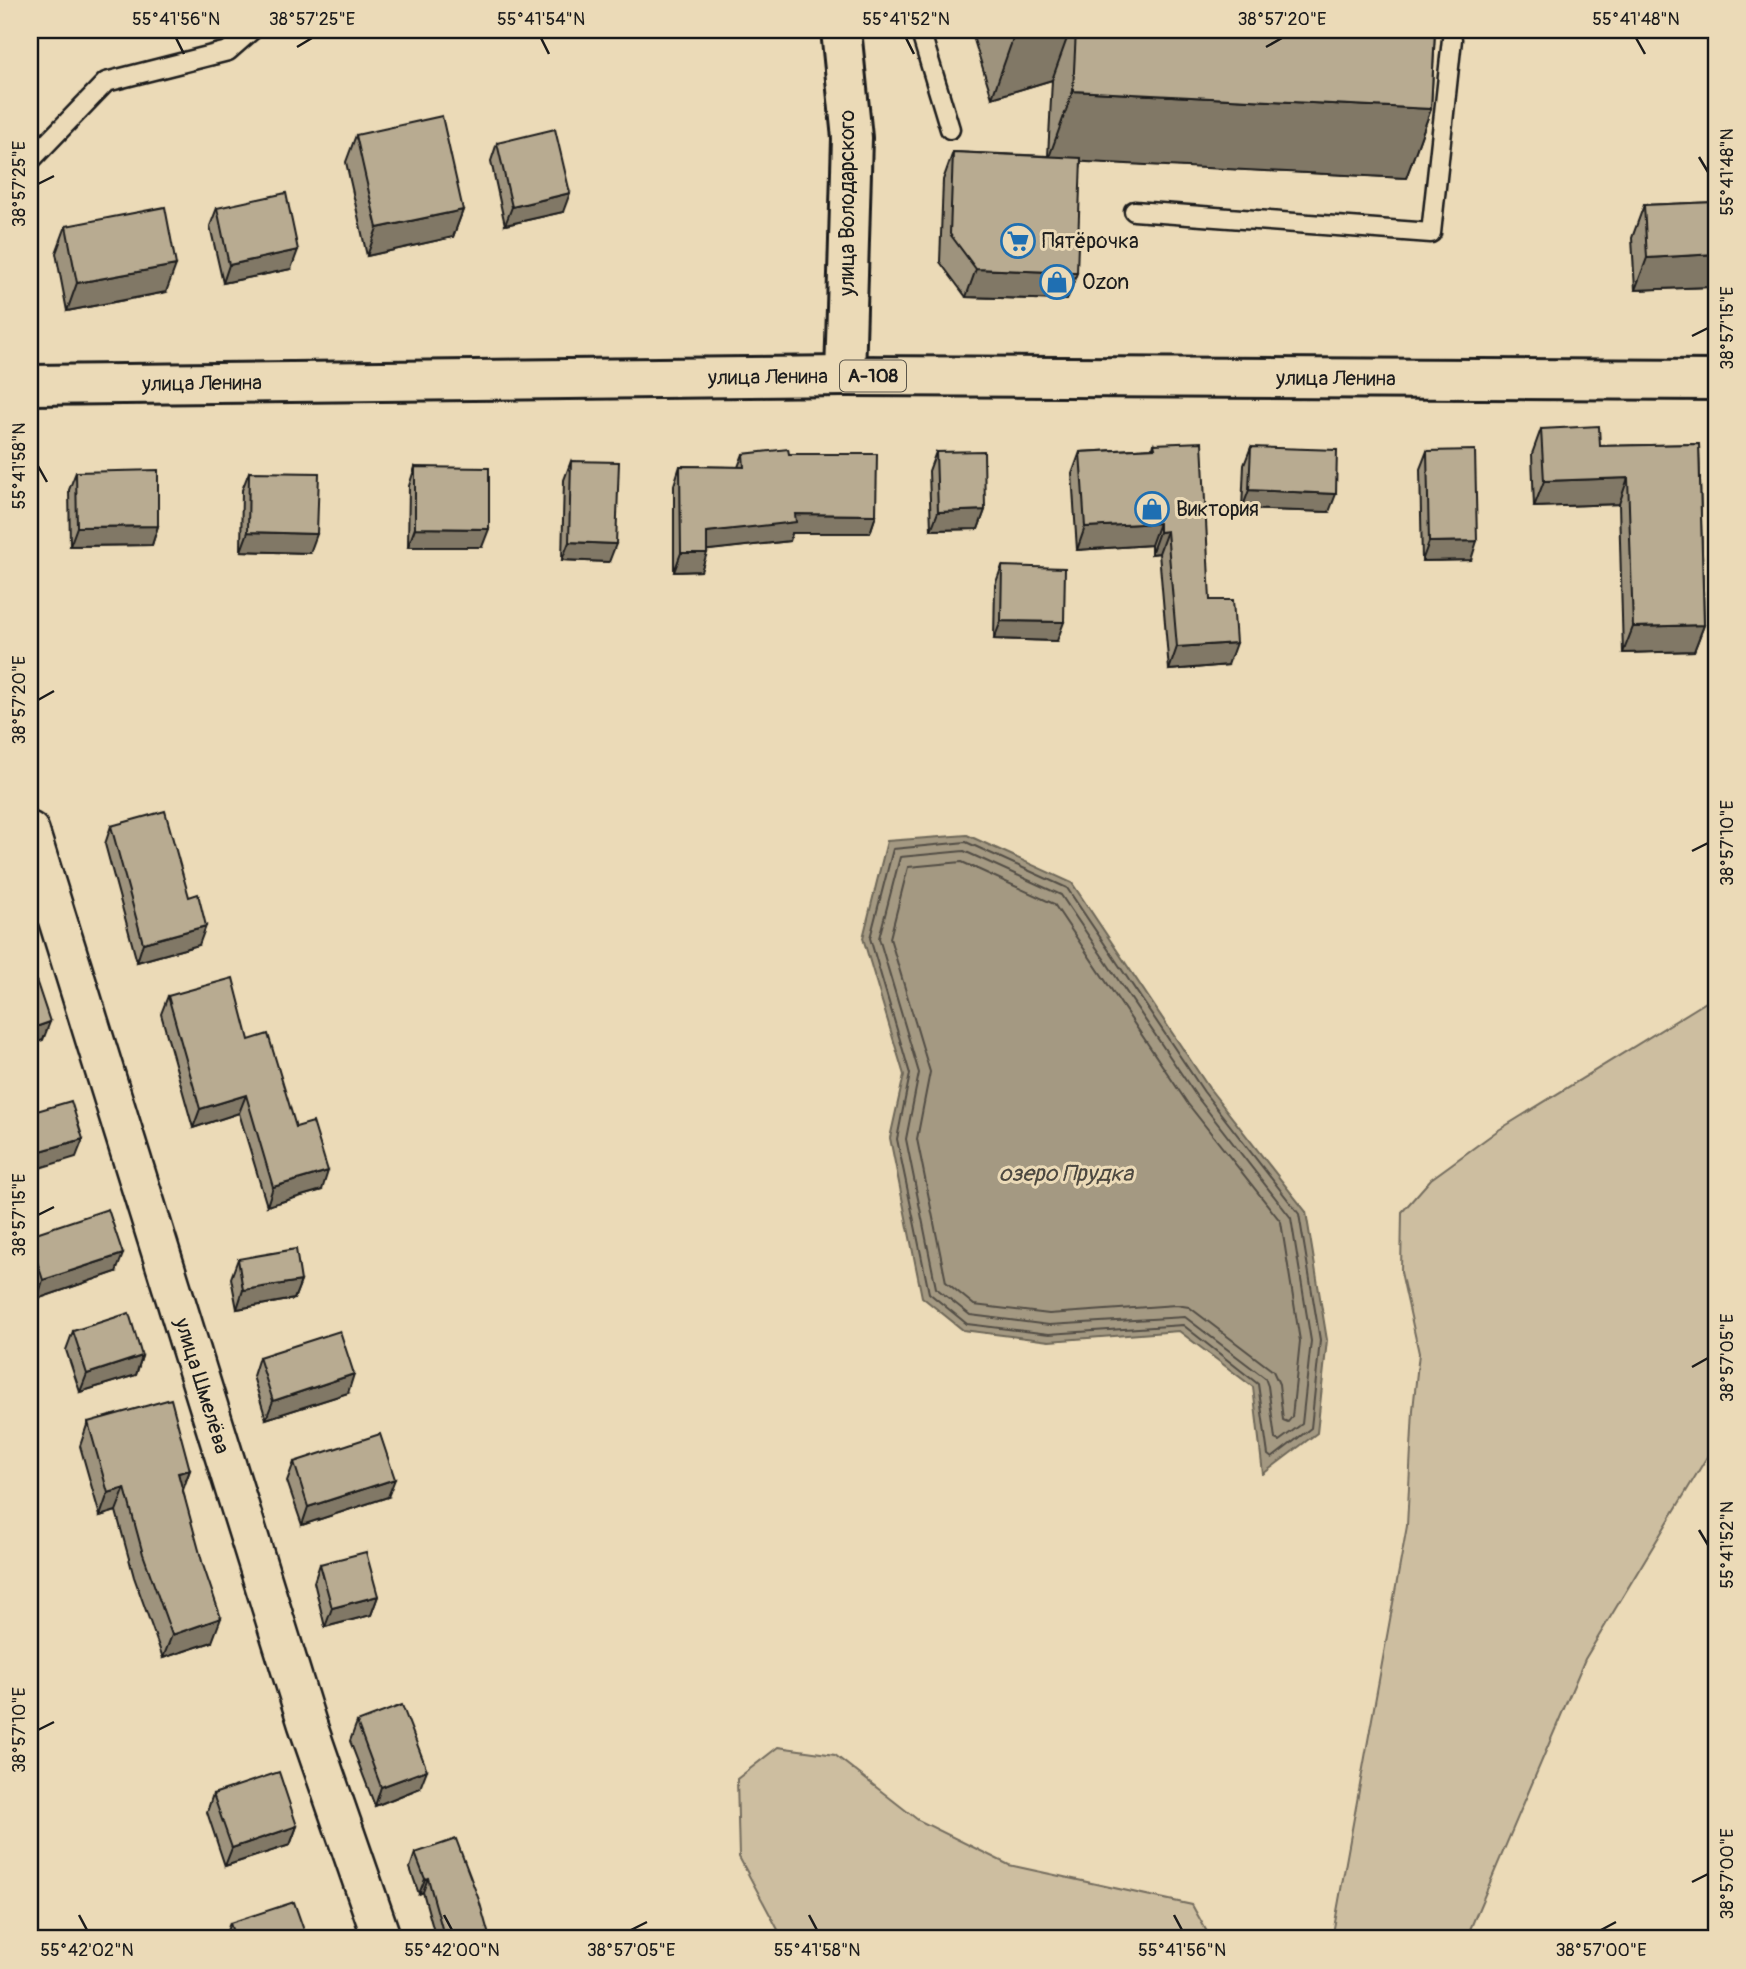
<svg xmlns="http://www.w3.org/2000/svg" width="1746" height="1969" viewBox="0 0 1746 1969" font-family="Pangolin,sans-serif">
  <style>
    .green { fill: #cdbea0; stroke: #746d5e; stroke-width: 2 }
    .water { fill: #a49982; stroke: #6e6759; stroke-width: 2 }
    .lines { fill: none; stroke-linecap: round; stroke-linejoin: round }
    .shore { stroke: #524e45; stroke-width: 2 }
    .lane-casing { stroke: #1c1c1c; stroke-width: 23 }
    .street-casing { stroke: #1c1c1c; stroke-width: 42 }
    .secondary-casing { stroke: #1c1c1c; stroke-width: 44 }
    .highway-casing { stroke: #1c1c1c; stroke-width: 44 }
    .lane { stroke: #ebdab7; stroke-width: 18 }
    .street { stroke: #ebdab7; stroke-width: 37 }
    .secondary { stroke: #ebdab7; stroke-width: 38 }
    .highway { stroke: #ebdab7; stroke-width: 38 }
    .wall { fill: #9e937d; stroke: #1c1c1c; stroke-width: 2 }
    .shaded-wall { fill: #817866; stroke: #1c1c1c; stroke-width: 2 }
    .building { fill: #b8ab91; stroke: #1c1c1c; stroke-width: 2 }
    .ticks { fill: none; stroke: #1c1c1c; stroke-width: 2.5 }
    .labels { text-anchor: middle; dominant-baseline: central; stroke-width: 6; stroke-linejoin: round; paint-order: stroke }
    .shield { fill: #ebdab7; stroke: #5a554a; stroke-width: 2 }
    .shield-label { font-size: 19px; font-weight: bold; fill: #1c1c1c }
    .street-label { font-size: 21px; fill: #1c1c1c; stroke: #ebdab7 }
    .poi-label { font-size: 21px; fill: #1c1c1c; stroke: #ebdab7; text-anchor: start }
    .water-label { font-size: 23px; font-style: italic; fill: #4c4840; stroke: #ebdab7 }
    .neatline { fill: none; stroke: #1c1c1c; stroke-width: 2.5 }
    .ticks-label { font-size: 18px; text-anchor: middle; fill: #1c1c1c }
  </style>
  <rect width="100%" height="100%" fill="#ebdab7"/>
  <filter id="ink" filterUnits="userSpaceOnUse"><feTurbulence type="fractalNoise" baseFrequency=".0143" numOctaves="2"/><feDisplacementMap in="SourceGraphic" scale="14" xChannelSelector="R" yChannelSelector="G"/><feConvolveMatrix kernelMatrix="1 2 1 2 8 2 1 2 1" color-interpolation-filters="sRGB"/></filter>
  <g filter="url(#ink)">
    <g class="green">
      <polygon points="1716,996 1716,1442 1585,1659 1466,1939 1332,1939 1407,1526 1413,1410 1419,1353 1401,1272 1402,1212 1431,1179 1497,1131"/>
      <polygon points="778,1747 835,1755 918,1820 1009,1865 1192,1905 1211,1939 783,1939 739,1857 737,1779"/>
    </g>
    <polygon class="water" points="967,835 1072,883 1209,1088 1306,1212 1327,1340 1317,1433 1263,1474 1253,1387 1179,1331 1049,1341 963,1330 922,1297 890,1138 904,1075 863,938 887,841"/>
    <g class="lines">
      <g class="shore">
        <polygon points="966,842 1067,888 1204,1092 1299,1214 1320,1340 1311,1428 1272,1458 1268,1455 1258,1384 1183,1325 1049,1334 967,1324 929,1293 897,1139 910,1074 870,938 893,849"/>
        <polygon points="964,851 1061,895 1197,1097 1291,1218 1311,1341 1302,1424 1279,1441 1275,1439 1268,1386 1265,1378 1185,1317 1049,1325 970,1315 936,1288 906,1139 919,1073 879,938 900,857"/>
        <polygon points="962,862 1054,904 1188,1104 1281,1222 1300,1341 1292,1417 1288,1422 1283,1420 1279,1384 1273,1371 1189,1307 1176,1305 1049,1314 974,1305 946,1282 917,1139 930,1072 890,938 908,867"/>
      </g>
      <g class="lane-casing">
        <g id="lane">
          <polyline points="920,30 950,129"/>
          <polyline points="30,161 106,82 228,51 252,30"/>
          <polyline points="1134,211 1431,233 1452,39"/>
        </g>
      </g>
      <g class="street-casing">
        <g id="street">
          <path id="s1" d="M30 831 307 1723 382 1939"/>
        </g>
      </g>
      <g class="secondary-casing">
        <polyline id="secondary" points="841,30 852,138 845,376"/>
      </g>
      <g class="highway-casing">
        <g id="highway">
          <path id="s2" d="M30 385 845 376 1716 380"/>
        </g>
      </g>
      <use href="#lane" class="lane"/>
      <use href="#street" class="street"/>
      <use href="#secondary" class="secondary"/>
      <use href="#highway" class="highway"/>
    </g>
    <g class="wall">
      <polygon points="971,30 1435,30 1431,109 1406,178 1081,161 1067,300 966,297 940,262 943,180 953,152 1048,156 1052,80 992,98"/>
      <polygon points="356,135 463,210 453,237 367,256 346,162"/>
      <polygon points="497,143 563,212 505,225 491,161"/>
      <polygon points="1716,202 1716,281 1711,281 1709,287 1635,290 1632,238 1644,205"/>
      <polygon points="217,208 291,269 223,283 210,226"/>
      <polygon points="66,226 166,292 67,311 56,253"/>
      <polygon points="1541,429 1600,446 1699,444 1704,625 1694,651 1623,653 1619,504 1534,507 1532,454"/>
      <polygon points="1154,444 1210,600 1228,665 1169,670 1159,553 1151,554 1151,545 1077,550 1072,474 1080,452 1153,448"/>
      <polygon points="1251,447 1329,512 1242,509 1244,465"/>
      <polygon points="1427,451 1471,560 1422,561 1420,469"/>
      <polygon points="936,452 985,510 978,529 931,530 929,471"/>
      <polygon points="743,454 789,454 876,515 870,533 792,533 790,541 707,550 701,571 674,572 674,485 680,466 738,467"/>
      <polygon points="571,461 609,562 562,560 564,480"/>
      <polygon points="415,467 482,547 408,547 409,486"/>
      <polygon points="76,472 158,526 152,545 70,546 69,490"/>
      <polygon points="249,472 310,553 241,551 242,490"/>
      <polygon points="1002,566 1057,641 994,639 995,585"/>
      <polygon points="111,826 199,945 137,962 105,844"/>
      <polygon points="168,996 249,1040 296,1127 322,1190 267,1206 239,1113 193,1128 161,1014"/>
      <polygon points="30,1235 116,1272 37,1299 30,1278"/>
      <polygon points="238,1259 301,1281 294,1299 237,1309 231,1278"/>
      <polygon points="73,1331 142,1356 136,1375 80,1392 66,1350"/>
      <polygon points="259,1357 348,1393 266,1419 253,1376"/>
      <polygon points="88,1422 190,1470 183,1490 212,1642 163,1658 134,1577 116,1511 100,1516 80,1446"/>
      <polygon points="294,1462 388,1497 302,1525 287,1481"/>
      <polygon points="320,1564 378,1596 371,1615 325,1627 314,1582"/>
      <polygon points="357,1722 420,1788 375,1806 350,1741"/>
      <polygon points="213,1794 297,1826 290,1845 225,1866 207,1812"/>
      <polygon points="415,1853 490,1939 436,1939 423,1892 419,1894 410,1868"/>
      <polygon points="230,1923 307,1939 224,1939"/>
    </g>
    <g class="shaded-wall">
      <polygon points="1016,30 1070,30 1052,80 992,98"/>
      <polygon points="1073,91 1431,109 1406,178 1048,160"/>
      <polygon points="570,193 563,212 505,225 512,207"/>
      <polygon points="463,210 453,237 367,256 377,228"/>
      <polygon points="298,250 291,269 223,283 229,265"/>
      <polygon points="1716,254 1716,281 1711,281 1709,287 1635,290 1647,258"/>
      <polygon points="176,265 166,292 67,311 77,283"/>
      <polygon points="976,269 1077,273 1067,300 966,297"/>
      <polygon points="1628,478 1619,504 1534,507 1544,481"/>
      <polygon points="1249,490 1336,494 1329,512 1242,509"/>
      <polygon points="985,510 978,529 931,530 938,512"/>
      <polygon points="795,514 876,515 870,533 792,533 790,541 701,551 707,532"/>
      <polygon points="1159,523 1151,545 1077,550 1085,527"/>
      <polygon points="158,526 152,545 70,546 77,527"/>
      <polygon points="415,528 489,529 482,547 408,547"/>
      <polygon points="1167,531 1159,553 1151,554 1159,532"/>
      <polygon points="248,532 317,534 310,553 241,551"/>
      <polygon points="1477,541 1471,560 1422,561 1429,542"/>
      <polygon points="569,542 616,544 609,562 562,560"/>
      <polygon points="681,553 707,553 701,571 674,572"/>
      <polygon points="1001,621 1064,622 1057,641 994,639"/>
      <polygon points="1704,625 1694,651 1623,653 1633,627"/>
      <polygon points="1236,643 1228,665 1169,670 1177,647"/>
      <polygon points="206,926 199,945 137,962 143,943"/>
      <polygon points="50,1022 43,1040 30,1045 30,1029"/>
      <polygon points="246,1095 239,1113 193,1128 200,1109"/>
      <polygon points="83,1139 76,1157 30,1171 30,1154"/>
      <polygon points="328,1171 322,1190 267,1206 273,1187"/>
      <polygon points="123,1254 116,1272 37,1299 43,1280"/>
      <polygon points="301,1281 294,1299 237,1309 243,1290"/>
      <polygon points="142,1356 136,1375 80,1392 87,1374"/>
      <polygon points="354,1374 348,1393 266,1419 273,1401"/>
      <polygon points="190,1470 181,1493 178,1473"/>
      <polygon points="395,1479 388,1497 302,1525 308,1507"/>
      <polygon points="125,1488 116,1511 100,1516 108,1493"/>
      <polygon points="378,1596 371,1615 325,1627 332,1608"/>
      <polygon points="221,1618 212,1642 163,1658 172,1635"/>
      <polygon points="427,1770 420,1788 375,1806 381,1787"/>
      <polygon points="297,1826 290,1845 225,1866 232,1848"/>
      <polygon points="428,1878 423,1892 419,1894 425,1879"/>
    </g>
    <g class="building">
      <polygon points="1076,30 1435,30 1431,109 1073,91"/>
      <polygon points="442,116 463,210 377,228 356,135"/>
      <polygon points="555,129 570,193 512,207 497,143"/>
      <polygon points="953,152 1081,158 1077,273 976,269 950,234"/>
      <polygon points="286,193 298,250 229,265 217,208"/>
      <polygon points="1716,202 1716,254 1647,258 1644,205"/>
      <polygon points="165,207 176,265 77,283 66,226"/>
      <polygon points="1599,426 1600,446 1699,444 1704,625 1633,627 1628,478 1544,481 1541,429"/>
      <polygon points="1202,442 1210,600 1233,600 1236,643 1177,647 1167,531 1159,532 1159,523 1085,527 1080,452 1155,448 1154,444"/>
      <polygon points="1251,447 1337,450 1336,494 1249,490"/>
      <polygon points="788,449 789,454 877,454 876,515 795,514 796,522 707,532 707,553 681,553 680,466 744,467 743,454"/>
      <polygon points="1475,450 1477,541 1429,542 1427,451"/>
      <polygon points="984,451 985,510 938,512 936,452"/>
      <polygon points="571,461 619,462 616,544 569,542"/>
      <polygon points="415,467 489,468 489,529 415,528"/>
      <polygon points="158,470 158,526 77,527 76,472"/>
      <polygon points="249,472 319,473 317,534 248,532"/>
      <polygon points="1002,566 1065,568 1064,622 1001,621"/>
      <polygon points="165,811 189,897 198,894 206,926 143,943 111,826"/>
      <polygon points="233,978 249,1040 268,1034 296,1127 313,1122 328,1171 273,1187 246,1095 200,1109 168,996"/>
      <polygon points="36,980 50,1022 30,1029 30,983"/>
      <polygon points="71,1101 83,1139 30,1154 30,1113"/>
      <polygon points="108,1209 123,1254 43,1280 30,1240 30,1235"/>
      <polygon points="296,1249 301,1281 243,1290 238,1259"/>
      <polygon points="129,1313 142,1356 87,1374 73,1331"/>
      <polygon points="340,1331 354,1374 273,1401 259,1357"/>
      <polygon points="171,1399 190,1470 178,1473 203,1565 221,1618 172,1635 143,1554 125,1488 108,1493 88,1422"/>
      <polygon points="380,1434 395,1479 308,1507 294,1462"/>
      <polygon points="366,1552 378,1596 332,1608 320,1564"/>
      <polygon points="402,1705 427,1770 381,1787 357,1722"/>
      <polygon points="279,1772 297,1826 232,1848 213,1794"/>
      <polygon points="456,1839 479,1900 490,1939 445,1939 428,1878 425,1879 415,1853"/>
      <polygon points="294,1902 307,1939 235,1939 230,1923"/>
    </g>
  </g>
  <path class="ticks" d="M176 38 184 54M541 38 549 54M906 38 914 54M1636 38 1645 54M297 47 312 38M1266 47 1282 38M1699 157 1708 172M38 184 54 176M1692 336 1708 328M38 466 47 482M38 700 54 691M1692 851 1708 843M38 1215 54 1207M1692 1367 1708 1358M1699 1530 1708 1545M38 1730 54 1722M1692 1882 1708 1874M79 1915 87 1930M444 1915 452 1930M809 1915 817 1930M1174 1915 1182 1930M631 1930 647 1922M1601 1930 1616 1922"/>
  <defs>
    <g id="supermarket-ring" transform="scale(1.75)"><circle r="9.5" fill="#ebdab7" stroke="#1f6fb2" stroke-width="1.5"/><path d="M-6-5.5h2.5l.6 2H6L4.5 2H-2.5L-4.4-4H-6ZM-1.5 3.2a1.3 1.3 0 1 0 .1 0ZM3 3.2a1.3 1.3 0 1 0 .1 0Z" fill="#1f6fb2"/></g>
    <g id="shop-ring" transform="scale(1.75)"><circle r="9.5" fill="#ebdab7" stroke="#1f6fb2" stroke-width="1.5"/><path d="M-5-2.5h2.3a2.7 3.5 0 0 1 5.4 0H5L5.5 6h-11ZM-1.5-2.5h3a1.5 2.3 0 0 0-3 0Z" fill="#1f6fb2"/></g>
  </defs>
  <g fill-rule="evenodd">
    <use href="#supermarket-ring" x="1018" y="241"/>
    <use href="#shop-ring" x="1057" y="282"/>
    <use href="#shop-ring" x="1152" y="509"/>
  </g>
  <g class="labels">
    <rect class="shield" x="840" y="360.5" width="66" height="31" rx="5"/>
    <g class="shield-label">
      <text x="873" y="376">А-108</text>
    </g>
    <g class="street-label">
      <text transform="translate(847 203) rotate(-90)">улица Володарского</text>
      <text stroke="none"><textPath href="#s2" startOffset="738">улица Ленина</textPath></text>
      <text stroke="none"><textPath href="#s2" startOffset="1306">улица Ленина</textPath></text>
      <text stroke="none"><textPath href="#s2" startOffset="172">улица Ленина</textPath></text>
      <text stroke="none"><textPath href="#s1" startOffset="581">улица Шмелёва</textPath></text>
    </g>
    <g class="poi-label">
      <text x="1042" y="241">Пятёрочка</text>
      <text x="1082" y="282">Ozon</text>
      <text x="1176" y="509">Виктория</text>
    </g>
    <g class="water-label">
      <text x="1066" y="1173">озеро Прудка</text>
    </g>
  </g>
  <rect width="1746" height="1969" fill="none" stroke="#ebdab7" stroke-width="77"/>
  <rect x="38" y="38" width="1670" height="1892" class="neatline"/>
  <g class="ticks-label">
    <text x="176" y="25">55°41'56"N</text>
    <text x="312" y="25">38°57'25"E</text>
    <text x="541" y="25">55°41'54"N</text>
    <text x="906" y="25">55°41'52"N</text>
    <text x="1282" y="25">38°57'20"E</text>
    <text x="1636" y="25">55°41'48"N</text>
    <text transform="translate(1727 172) rotate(-90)" y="6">55°41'48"N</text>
    <text transform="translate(19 184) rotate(-90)" y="6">38°57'25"E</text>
    <text transform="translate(1727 328) rotate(-90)" y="6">38°57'15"E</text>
    <text transform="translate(19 466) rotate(-90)" y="6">55°41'58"N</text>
    <text transform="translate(19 700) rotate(-90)" y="6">38°57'20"E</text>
    <text transform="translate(1727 843) rotate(-90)" y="6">38°57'10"E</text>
    <text transform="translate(19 1215) rotate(-90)" y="6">38°57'15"E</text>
    <text transform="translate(1727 1358) rotate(-90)" y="6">38°57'05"E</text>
    <text transform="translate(1727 1545) rotate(-90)" y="6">55°41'52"N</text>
    <text transform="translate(19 1730) rotate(-90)" y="6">38°57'10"E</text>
    <text transform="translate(1727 1874) rotate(-90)" y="6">38°57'00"E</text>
    <text x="87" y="1956">55°42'02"N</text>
    <text x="452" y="1956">55°42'00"N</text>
    <text x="631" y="1956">38°57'05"E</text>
    <text x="817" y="1956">55°41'58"N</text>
    <text x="1182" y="1956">55°41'56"N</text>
    <text x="1601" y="1956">38°57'00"E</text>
  </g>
</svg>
